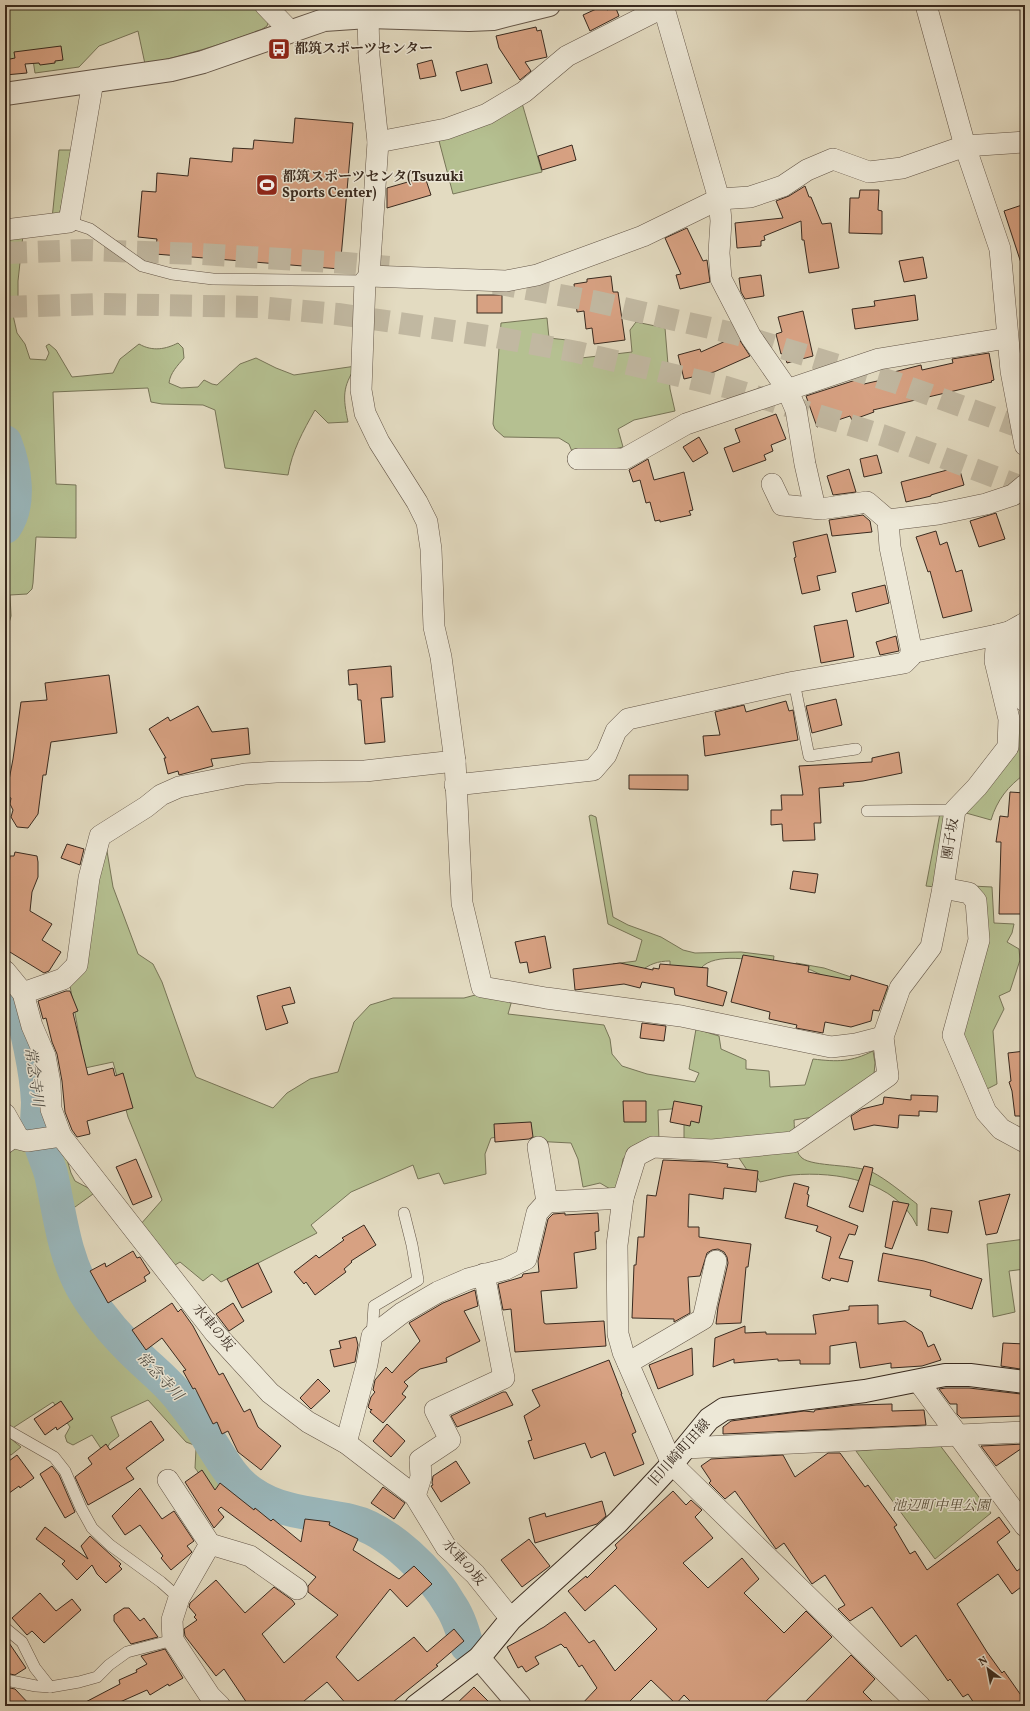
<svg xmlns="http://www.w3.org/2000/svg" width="1030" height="1711" viewBox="0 0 1030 1711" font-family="Vollkorn,'Noto Serif JP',serif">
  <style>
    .green { fill: #b5c091; stroke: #777558 }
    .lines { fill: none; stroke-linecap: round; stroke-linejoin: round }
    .river { stroke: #9ab8bd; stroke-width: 34 }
    .building { fill: #d7a182; stroke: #392a1f }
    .motorway-tunnel { stroke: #c1b8a1; stroke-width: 22; stroke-dasharray: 22 11; stroke-linecap: butt }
    .service-casing { stroke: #645648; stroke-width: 12 }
    .minor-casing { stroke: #645648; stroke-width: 22 }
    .tertiary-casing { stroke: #645648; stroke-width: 24 }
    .secondary-casing { stroke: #392a1f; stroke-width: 24 }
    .service { stroke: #ede8d7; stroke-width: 11 }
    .minor { stroke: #ede8d7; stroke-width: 21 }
    .tertiary { stroke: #ede8d7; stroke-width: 22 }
    .secondary { stroke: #ede8d7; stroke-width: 22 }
    .labels { text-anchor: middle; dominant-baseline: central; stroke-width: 3; stroke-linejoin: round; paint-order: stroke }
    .poi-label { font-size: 14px; font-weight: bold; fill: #392a1f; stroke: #ede8d7; text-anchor: start }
    .street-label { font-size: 14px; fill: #392a1f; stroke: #ede8d7 }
    .park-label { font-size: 14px; font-style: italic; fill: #58503c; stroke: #ede8d7 }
    .water-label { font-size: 15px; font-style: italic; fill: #514e46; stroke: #ede8d7 }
  </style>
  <rect width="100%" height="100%" fill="#e3dbc1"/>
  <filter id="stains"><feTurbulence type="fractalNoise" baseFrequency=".005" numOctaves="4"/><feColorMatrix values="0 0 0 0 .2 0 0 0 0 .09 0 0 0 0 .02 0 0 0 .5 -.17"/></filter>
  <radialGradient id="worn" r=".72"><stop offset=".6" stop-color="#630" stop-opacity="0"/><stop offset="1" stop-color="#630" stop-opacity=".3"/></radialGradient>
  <g class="green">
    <path d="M5 5H254L269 21 267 26 261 30C222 44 185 56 145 64L138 31 99 46 79 67 35 73 33 60 5 64Z"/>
    <polygon points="522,103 542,172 453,194 438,137"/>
    <polygon points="59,150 73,150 60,212 52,219"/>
    <path d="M23 235 18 281V298L13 315 17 333 25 344 30 359 46 360 49 353 46 346 49 344 56 350 72 377 113 373 120 359 139 344C153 352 166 349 178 343L183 348 184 358C178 365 170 373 169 383L181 388 198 387 204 380 212 384 217 385 240 364 256 358 276 368 294 375 356 366C342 388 343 397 348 422L328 423 315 410C303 431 292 451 288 475L225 468 215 410 203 405 162 404 151 402 148 388 53 392 56 484 76 485V538L36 537 33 583 32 589 27 594 10 595 11 616 5 637V237Z"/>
    <polygon points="547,318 549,338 567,340 564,360 632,352 630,330 636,322 665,328 670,389 675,411 634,420 618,429 623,447 602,452 573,454 569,444 559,438 504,437 495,429 493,424 501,323"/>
    <path d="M1024 718 1025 774C1008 786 997 800 991 820L966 813 1018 721Z"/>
    <polygon points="940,813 948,813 935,887 926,886"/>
    <path d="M591 815 596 817 613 917 628 925 661 937 683 950 695 953 741 952 774 956 773 963C754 960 715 952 701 968L670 967V961C658 961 649 964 640 972L613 964 636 961 642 940 608 924 589 816Z"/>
    <path d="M100 844 106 845 113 887 138 954 153 964 162 982 193 1070 196 1077 273 1108 287 1093 310 1079 338 1072 354 1022 370 1005 393 998H464L479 994 512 1000 508 1014 604 1025 610 1039 612 1054 622 1066 647 1074 695 1082 699 1073 689 1069 696 1029 719 1036 721 1049 746 1060V1069L769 1071 770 1087 805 1085 813 1059C838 1062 851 1062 873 1051L875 1063 874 1074 820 1116 794 1120C795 1131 793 1151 802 1158 813 1167 855 1164 872 1172 886 1179 904 1194 917 1204V1226C896 1181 837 1171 792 1175 782 1176 770 1180 760 1182L754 1172 747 1170 737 1155 684 1153V1108L658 1110 659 1141 630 1150 623 1159 617 1193 600 1183 583 1187 578 1159 571 1143 532 1141 529 1132 491 1138 485 1154 486 1174 444 1184 439 1173 418 1179 413 1165 351 1192 311 1225 317 1233 221 1282 212 1274 203 1281 180 1262 172 1267 140 1225 162 1200 128 1117 113 1062 85 1068 66 964Z"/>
    <polygon points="972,886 992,887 994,923 1014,924 1012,933 1007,942 1019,949 1020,960 1010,991 999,996 1004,1009 993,1031 997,1084 981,1092 955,1036 985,941"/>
    <polygon points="796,963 824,968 890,990 887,1000 828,978 811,970 794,967"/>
    <polygon points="9,1002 14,1011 15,1020 5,1023 5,1003"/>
    <path d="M33 1045 71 1173 75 1181 92 1190 93 1194 57 1220C63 1249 71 1276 87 1301 105 1329 131 1353 153 1379L163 1374 225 1449 243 1473 246 1480 253 1491C242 1499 225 1497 213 1491 206 1487 200 1474 195 1468L196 1449 194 1445 186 1442 148 1400 111 1417 119 1436 110 1443 104 1453 92 1435 73 1445 67 1442 65 1436 70 1427 53 1402 5 1433V1123L16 1131 25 1123 35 1105 31 1047Z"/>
    <polygon points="1025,1239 1025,1269 1009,1271 1015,1312 993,1317 987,1244"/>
    <polygon points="5,1434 21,1447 11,1455 5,1452"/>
    <polygon points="939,1444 991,1513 935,1559 856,1451"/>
  </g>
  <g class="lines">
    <g class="river">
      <path d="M5 442C15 468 21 504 5 527"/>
      <path d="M5 988C8 991 12 994 14 997 27 1017 37 1079 38 1102 38 1112 36 1123 38 1133 40 1147 47 1160 51 1174 60 1215 64 1258 86 1294 102 1320 123 1343 145 1363 157 1374 169 1384 179 1397 190 1411 202 1427 211 1443 223 1461 233 1481 252 1493 280 1513 319 1514 351 1521 388 1529 433 1574 451 1606 459 1618 463 1632 467 1646"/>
    </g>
  </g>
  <g class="building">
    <polygon points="605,5 607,10 615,6 619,16 590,31 583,15"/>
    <polygon points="536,27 537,31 541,30 547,57 525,62 531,71 520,80 499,48 496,36"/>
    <polygon points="61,46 63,60 55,61 55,63 40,65 39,63 25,64 27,73 5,75 5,60 15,58 14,52"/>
    <polygon points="432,60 436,76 420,79 417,64"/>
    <polygon points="487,64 492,83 461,91 456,72"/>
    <polygon points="295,118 353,123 340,269 155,254 157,239 138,237 142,191 156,192 157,173 188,176 190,158 232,162 233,148 253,149 254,140 293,143"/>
    <polygon points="572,145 576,160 542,170 538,156"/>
    <polygon points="425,177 431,195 387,208 387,188"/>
    <polygon points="805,186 809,197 811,197 822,224 831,223 839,268 809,273 804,240 802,240 801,221 764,236 765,240 761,241 761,246 737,248 735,223 783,218 776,201 789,196"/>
    <polygon points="860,190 879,190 878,210 882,211 882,234 849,233 850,198 859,198"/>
    <polygon points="1025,204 1025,266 1022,266 1004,211"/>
    <polygon points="687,228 703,261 707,260 710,282 680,289 676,275 681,274 665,238"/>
    <polygon points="923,257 927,278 904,282 899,261"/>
    <polygon points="761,275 764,296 745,299 741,292 739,278"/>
    <polygon points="611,276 613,292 618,292 625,340 594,344 592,328 586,329 584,311 577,312 574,284 587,282 587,279"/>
    <rect x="477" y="295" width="25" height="18"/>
    <polygon points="915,295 918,320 855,329 852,309 875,306 874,301"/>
    <polygon points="803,311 813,356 787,363 784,353 781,354 776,334 782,332 778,317"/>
    <polygon points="737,336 750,356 714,372 684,379 678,355 700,349 701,352"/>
    <polygon points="989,353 994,380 991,381 992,382 873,410 874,412 852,420 850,416 817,427 806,396 862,378 864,384 895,377 894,372 921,365 922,370 953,363 952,359"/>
    <polygon points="776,414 786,439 771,445 773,451 764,455 766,460 733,472 724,448 740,442 735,429"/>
    <polygon points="699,437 708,453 693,462 683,447"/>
    <polygon points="877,455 882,473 864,477 860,459"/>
    <polygon points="648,459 654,480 684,472 693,510 689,511 691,515 660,522 660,520 655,521 650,502 646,503 640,480 633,482 629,470"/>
    <polygon points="959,467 964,485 931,495 931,496 906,502 901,482"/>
    <polygon points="849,469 856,492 833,495 827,476"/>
    <polygon points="996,513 1005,539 979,547 970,521"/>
    <polygon points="863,515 870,521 872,532 832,536 829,520"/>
    <polygon points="936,531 940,545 947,542 956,572 962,570 972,611 943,618 930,571 928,572 916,537"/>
    <polygon points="827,534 836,572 817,576 820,590 802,594 794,558 796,557 793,542"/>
    <polygon points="885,585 889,603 856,612 852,593"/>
    <polygon points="847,620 854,657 821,663 814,626"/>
    <polygon points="896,636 899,651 880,655 876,642"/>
    <polygon points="391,666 393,697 381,698 385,742 365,744 361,700 358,700 357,684 349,685 348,670"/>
    <polygon points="109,675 117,733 51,742 46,775 43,775 38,814 28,828 17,827 11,817 13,810 10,804 11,798 6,796 13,759 21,702 47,700 45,683"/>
    <polygon points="836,699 842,725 812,733 806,706"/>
    <polygon points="786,701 789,711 793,710 798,740 705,756 703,736 720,735 715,712 744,705 746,712"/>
    <polygon points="198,706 212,732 248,728 250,754 211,759 213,766 179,775 178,771 168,774 164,758 166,758 149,729 168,717 170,721"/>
    <polygon points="899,752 902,773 863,781 843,783 844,786 819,788 821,823 814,823 815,840 783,841 782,824 771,825 771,810 782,810 781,795 803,795 799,766 872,762 872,758"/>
    <polygon points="629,775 688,775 688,790 629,789"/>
    <polygon points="1010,792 1025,793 1025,831 1022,853 1025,853 1024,914 999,914 1001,842 996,842 1000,816 1008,817"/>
    <polygon points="67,844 84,849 80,865 61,858"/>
    <polygon points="15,852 37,856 38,862 38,877 32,892 30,911 52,924 42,940 61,952 49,971 44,973 5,949 5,903 10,856 14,856"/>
    <polygon points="793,871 818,874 815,893 790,889"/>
    <polygon points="545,936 551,968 529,973 527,962 520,963 515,942"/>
    <polygon points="743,955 809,966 808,972 850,980 851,975 888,986 879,1011 873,1010 871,1021 851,1027 825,1022 823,1033 796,1028 797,1025 769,1019 770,1012 731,1002"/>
    <polygon points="620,963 653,970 653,968 659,969 660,964 708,968 707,986 727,992 723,1006 675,995 674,988 642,982 640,988 624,984 575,990 573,969"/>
    <polygon points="290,987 295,1003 282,1006 288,1023 266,1030 257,996"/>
    <polygon points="66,991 70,991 78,1011 73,1013 88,1075 113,1068 115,1076 123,1073 133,1108 87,1121 90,1134 77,1137 72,1130 65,1112 62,1081 57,1054 52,1042 46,1018 43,1019 38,1001"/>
    <polygon points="642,1023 666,1026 664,1041 640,1038"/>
    <polygon points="1025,1051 1025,1121 1022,1122 1020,1116 1015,1116 1012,1091 1009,1082 1011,1081 1008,1053"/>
    <polygon points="911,1095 938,1096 937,1112 919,1111 919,1116 899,1115 898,1128 874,1125 854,1130 851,1116 862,1109 883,1104 884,1097 911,1100"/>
    <polygon points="623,1101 646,1101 646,1122 624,1122"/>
    <polygon points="674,1101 702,1106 699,1123 691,1121 690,1126 670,1122"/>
    <polygon points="531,1122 533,1137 529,1139 495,1142 494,1124"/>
    <polygon points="136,1159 152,1197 133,1205 116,1167"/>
    <polygon points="663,1160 712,1162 728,1164 727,1167 758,1171 756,1192 724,1188 723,1199 689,1194 688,1227 699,1227 699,1237 751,1244 748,1267 746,1267 741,1323 716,1324 718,1307 728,1263 727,1257 724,1252 718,1249 712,1250 707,1253 700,1276 688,1277 690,1313 674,1322 674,1319 632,1318 634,1265 636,1265 638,1237 644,1237 647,1195 656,1196"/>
    <polygon points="864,1166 873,1168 863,1212 849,1207"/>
    <polygon points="794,1183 809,1187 807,1194 809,1195 807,1206 858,1226 855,1235 849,1234 839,1258 853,1261 848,1282 831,1278 830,1281 822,1278 831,1237 816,1231 818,1226 785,1218"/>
    <polygon points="1010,1194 997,1233 986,1235 979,1201"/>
    <polygon points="893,1201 909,1204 892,1249 885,1247"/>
    <polygon points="931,1208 952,1211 948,1233 928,1230"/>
    <polygon points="565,1213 565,1215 598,1213 599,1231 595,1232 596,1249 574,1253 577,1288 541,1291 544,1323 546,1324 604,1321 606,1346 515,1352 511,1309 503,1310 498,1284 522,1277 523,1274 539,1272 538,1261 548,1219 553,1214"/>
    <polygon points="364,1225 376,1245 351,1261 352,1262 344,1269 346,1272 315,1295 306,1282 304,1284 294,1272 316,1255 319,1258 344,1240 342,1238"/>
    <polygon points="133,1251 137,1258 140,1257 150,1273 144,1277 146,1281 108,1303 90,1271 105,1263 106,1267"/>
    <polygon points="883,1253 924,1261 982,1279 972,1309 930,1296 931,1290 878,1281"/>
    <polygon points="258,1263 272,1292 242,1308 227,1279"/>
    <polygon points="475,1290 478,1306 464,1311 480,1341 446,1358 447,1362 420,1369 404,1382 408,1386 402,1394 406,1397 383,1423 370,1412 372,1409 371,1410 368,1407 371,1397 375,1392 373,1390 375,1380 386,1367 392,1373 420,1341 409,1323 443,1303"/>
    <polygon points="172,1303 178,1312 181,1309 193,1326 219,1375 223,1373 244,1412 250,1409 258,1427 281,1446 261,1470 238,1452 228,1431 222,1434 217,1422 213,1424 195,1388 193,1389 183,1371 186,1370 162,1338 146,1350 132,1330"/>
    <polygon points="233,1303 244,1321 229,1331 216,1314"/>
    <polygon points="878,1305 878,1324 905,1321 922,1332 928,1347 934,1344 941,1360 922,1366 891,1368 891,1363 860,1368 856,1342 830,1346 830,1364 800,1364 800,1360 778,1361 778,1359 734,1363 734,1359 713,1367 715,1338 745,1326 745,1333 766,1332 766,1334 816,1334 813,1315 849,1310 849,1306"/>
    <polygon points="356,1337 358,1345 355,1362 334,1367 330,1350 341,1348 339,1341"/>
    <polygon points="1003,1343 1025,1344 1025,1368 1020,1368 1020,1369 1001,1366"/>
    <polygon points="692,1348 693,1375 658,1389 649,1365"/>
    <polygon points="609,1360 622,1394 621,1394 636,1432 632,1434 644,1464 614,1476 605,1452 591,1458 585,1443 534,1459 528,1441 532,1440 524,1416 540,1406 532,1390"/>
    <polygon points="318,1379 330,1391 311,1409 300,1398"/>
    <polygon points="946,1388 969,1388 1021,1394 1022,1416 961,1418 957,1414 957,1404 950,1404 939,1389"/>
    <polygon points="503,1392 506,1392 513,1405 457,1427 451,1416"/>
    <polygon points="61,1401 73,1419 57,1430 56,1427 45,1435 34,1419"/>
    <polygon points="892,1404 892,1411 924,1410 926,1425 723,1434 723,1427 731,1421 804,1411 814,1412 815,1410 856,1405"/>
    <polygon points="151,1421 164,1440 126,1468 134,1479 88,1505 75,1477 92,1464 88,1458 106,1444 110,1450"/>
    <polygon points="387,1424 405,1441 391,1457 373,1441"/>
    <polygon points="1025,1444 1025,1446 996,1466 981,1446"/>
    <polygon points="828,1453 840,1453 865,1487 868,1485 897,1525 894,1527 910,1554 915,1551 927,1570 999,1517 1010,1532 997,1542 1017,1571 1025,1565 1025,1584 1012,1594 998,1574 957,1604 987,1652 1002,1673 1004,1671 1025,1701 1025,1706 976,1706 968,1694 963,1697 950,1679 948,1681 916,1635 901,1647 872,1607 850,1621 838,1609 845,1605 825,1575 812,1584 784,1543 776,1549 735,1491 725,1499 709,1483 711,1481 701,1466 711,1459 783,1455 795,1477"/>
    <polygon points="17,1455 34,1478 20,1488 19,1486 5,1496 5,1464"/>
    <polygon points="456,1461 470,1483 441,1502 431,1486 433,1485 432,1483 433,1476"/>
    <polygon points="52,1466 59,1475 75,1512 65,1518 40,1474"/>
    <polygon points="202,1470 215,1490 220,1483 254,1510 255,1508 271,1521 273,1519 301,1542 305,1519 330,1522 329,1525 358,1539 353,1550 399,1579 414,1566 432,1584 407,1607 390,1589 336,1657 358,1681 414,1637 427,1652 454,1629 464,1641 436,1665 438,1666 388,1706 348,1706 327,1682 298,1706 249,1706 224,1669 216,1676 185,1636 184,1629 197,1620 194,1617 196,1615 189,1607 190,1603 216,1580 245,1613 274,1587 292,1600 295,1604 262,1634 284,1663 338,1615 308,1592 308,1586 316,1577 221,1507 218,1510 224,1517 214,1528 185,1482"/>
    <polygon points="383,1487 405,1503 394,1519 371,1503"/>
    <polygon points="140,1488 162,1519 174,1511 194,1541 187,1546 192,1552 190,1554 171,1570 161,1558 163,1556 140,1525 125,1535 112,1516"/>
    <polygon points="673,1491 686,1505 691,1500 702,1510 695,1517 713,1538 683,1563 708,1588 742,1558 759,1579 744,1593 784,1633 806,1611 832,1637 761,1706 695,1706 684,1695 676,1704 651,1680 625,1706 580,1706 597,1688 582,1665 579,1667 566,1647 565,1648 561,1644 535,1657 539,1664 526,1672 522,1666 518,1668 507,1647 544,1627 565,1612 589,1643 594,1640 615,1671 657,1629 615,1585 585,1611 568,1591 586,1576 587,1578 617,1548 615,1545"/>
    <polygon points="602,1501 606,1516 597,1524 535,1543 529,1518 545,1513 546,1517"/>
    <polygon points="45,1527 88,1559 81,1546 90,1536 121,1564 119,1566 122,1569 106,1583 97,1574 92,1565 77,1580 62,1564 65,1561 36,1539"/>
    <polygon points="529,1539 550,1566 522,1587 501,1560"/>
    <polygon points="40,1593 56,1611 72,1599 81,1610 44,1643 32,1631 27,1635 12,1618"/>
    <polygon points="124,1608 129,1608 140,1621 144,1618 158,1637 131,1644 114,1621 114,1615"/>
    <polygon points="5,1637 26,1668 15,1675 5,1673"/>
    <polygon points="165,1649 183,1678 169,1686 168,1684 150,1695 147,1690 111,1706 78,1706 120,1684 119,1680 137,1672 136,1670 147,1664 141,1656"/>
    <polygon points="851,1655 875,1679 863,1692 877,1706 801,1706"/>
    <polygon points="5,1687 15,1689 31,1706 5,1706"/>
    <polygon points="474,1687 493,1706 454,1706"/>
  </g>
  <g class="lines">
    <g class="motorway-tunnel">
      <polyline points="5,253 86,250 201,254 346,263 389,267"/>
      <polyline points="494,283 593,301 736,334 897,383 1025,429"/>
      <polyline points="5,307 102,304 258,307 338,314 495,337 577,352 726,387 882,435 1025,488"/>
    </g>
    <g class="service-casing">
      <g id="service">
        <polyline points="69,222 90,229 142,266 172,274 213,279 365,281"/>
        <polyline points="794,682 809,756 856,749"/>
        <polyline points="867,811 955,810"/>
        <polyline points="5,1149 19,1139"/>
        <polyline points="372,1336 374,1306 418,1280 412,1245 404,1213"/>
        <polyline points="5,1429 54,1457 65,1471 81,1508 92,1528 110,1545 161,1582 179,1598"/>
        <polyline points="5,1628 22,1642 35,1668 50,1687"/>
        <polyline points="6,1680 36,1686 50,1687 79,1682 97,1677 109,1665 127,1652 173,1640"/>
      </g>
    </g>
    <g class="minor-casing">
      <g id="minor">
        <polyline points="265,5 290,31"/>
        <polyline points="663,5 719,199 721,221 719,253 721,279 751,337 787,389 796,410 805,464 815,508"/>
        <polyline points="926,5 965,146 1000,249 1011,371 1025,445"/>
        <polyline points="368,17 369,56 378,142 369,276 365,281 361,390 365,413 379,442 417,502 427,522 431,549 434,627 441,657 455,761 462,903 482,987 546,998 681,1016 831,1047 856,1044 883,1037"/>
        <polyline points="378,142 446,129 487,114 524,92 567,56 664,7"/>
        <polyline points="5,230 69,222 93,81"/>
        <polyline points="369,276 506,281 537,275 643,236 719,199 750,197 783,186 807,170 833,159 869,172 902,168 965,146 1025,142"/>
        <polyline points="578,459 624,459 686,424 879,359 1007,338"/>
        <polyline points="772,484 782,505 821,509 867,502 888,520 938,514 986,504 1013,495 1025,485"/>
        <polyline points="1009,632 1014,668 1025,701"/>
        <polyline points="911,653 997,635"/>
        <polyline points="455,785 593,770 606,755 616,731 628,719 794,682 904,663 911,656 911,648 890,547 888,520"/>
        <polyline points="943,888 969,893 976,901 979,940 953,1035 986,1112 1001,1129 1025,1142"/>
        <polyline points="5,971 23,993 32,1026 45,1056 50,1083 51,1109 61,1136 215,1333 270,1393 308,1422 346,1443 415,1496 446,1547 475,1574 511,1619"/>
        <polyline points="23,993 63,979 77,965 89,878 100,836 146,807 161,795 179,787 245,774 276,772 365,771 455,761"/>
        <polyline points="5,1114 19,1139 27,1141 61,1136"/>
        <polyline points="538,1147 547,1202 623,1198 617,1245 618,1334 623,1352 672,1464 920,1706"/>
        <polyline points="623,1198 636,1156 653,1147 712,1150 793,1142 888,1076 883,1037 900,988 931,947 943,888 955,810 977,787 1008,747 1009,719 995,661 997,635 1009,632 1025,623"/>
        <polyline points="628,1363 703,1319 716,1261"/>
        <polyline points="918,1381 1025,1526"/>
        <polyline points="346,1443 367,1364 372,1336 402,1313 438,1292 468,1279 506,1269 526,1259 537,1213 547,1202"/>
        <polyline points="685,1448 1025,1432"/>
        <polyline points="168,1480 210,1544 179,1598 172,1620 173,1640 210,1696 220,1706"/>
        <polyline points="415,1496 421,1477 420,1460 450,1440 435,1410 504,1378 484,1274"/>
        <polyline points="210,1544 250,1556 297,1589"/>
      </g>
    </g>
    <g class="tertiary-casing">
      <g id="tertiary">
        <polyline points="5,94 171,70 203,62 324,20 368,17 469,20 493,19 549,5"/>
        <polyline points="479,1658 520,1706"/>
      </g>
    </g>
    <g class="secondary-casing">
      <polyline id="secondary" points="416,1706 479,1658 511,1619 618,1522 672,1464 709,1419 724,1409 865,1391 945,1375 970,1375 1025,1382"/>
    </g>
    <use href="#service" class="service"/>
    <use href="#minor" class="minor"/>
    <use href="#tertiary" class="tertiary"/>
    <use href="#secondary" class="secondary"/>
  </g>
  <defs>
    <g id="bus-square" transform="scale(1.15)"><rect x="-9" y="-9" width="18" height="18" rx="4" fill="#8f2418" stroke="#ede8d7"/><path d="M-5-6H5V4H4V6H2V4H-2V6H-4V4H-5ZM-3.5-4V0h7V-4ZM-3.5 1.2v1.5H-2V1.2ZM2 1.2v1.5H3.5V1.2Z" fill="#fff"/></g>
    <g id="stadium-square" transform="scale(1.15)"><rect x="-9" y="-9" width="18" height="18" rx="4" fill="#8f2418" stroke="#ede8d7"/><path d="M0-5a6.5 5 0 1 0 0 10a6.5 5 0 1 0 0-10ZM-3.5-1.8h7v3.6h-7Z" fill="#fff"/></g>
  </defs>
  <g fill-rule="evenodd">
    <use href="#bus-square" x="279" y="49"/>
    <use href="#stadium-square" x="267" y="185"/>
  </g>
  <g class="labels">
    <g class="poi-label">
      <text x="294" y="49">都筑スポーツセンター</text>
      <text x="282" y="177">都筑スポーツセンタ(Tsuzuki<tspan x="282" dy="16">Sports Center)</tspan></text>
    </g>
    <g class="street-label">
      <text transform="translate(951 839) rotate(-81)">團子坂</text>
      <text transform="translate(213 1328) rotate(50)">水車の坂</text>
      <text transform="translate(680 1453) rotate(-48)">旧川崎町田線</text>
      <text transform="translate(463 1563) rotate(48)">水車の坂</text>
    </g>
    <g class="park-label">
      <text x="941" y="1506">池辺町中里公園</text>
    </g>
    <g class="water-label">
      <text transform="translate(33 1077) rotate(82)">常念寺川</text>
      <text transform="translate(159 1377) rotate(47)">常念寺川</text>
    </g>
  </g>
  <rect width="1030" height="1711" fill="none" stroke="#e3dbc1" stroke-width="20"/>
  <rect x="6" y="6" width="1018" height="1699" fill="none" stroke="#392a1f" stroke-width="2"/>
  <rect x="10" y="10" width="1010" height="1691" fill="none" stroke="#392a1f"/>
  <g transform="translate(988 1669) rotate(328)" stroke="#ede8d7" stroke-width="3" paint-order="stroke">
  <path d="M0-3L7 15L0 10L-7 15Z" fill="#392a1f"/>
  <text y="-6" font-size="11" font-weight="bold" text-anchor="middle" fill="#392a1f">N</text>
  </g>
  <rect width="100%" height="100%" filter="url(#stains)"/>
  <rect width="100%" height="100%" fill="url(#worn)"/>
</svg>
